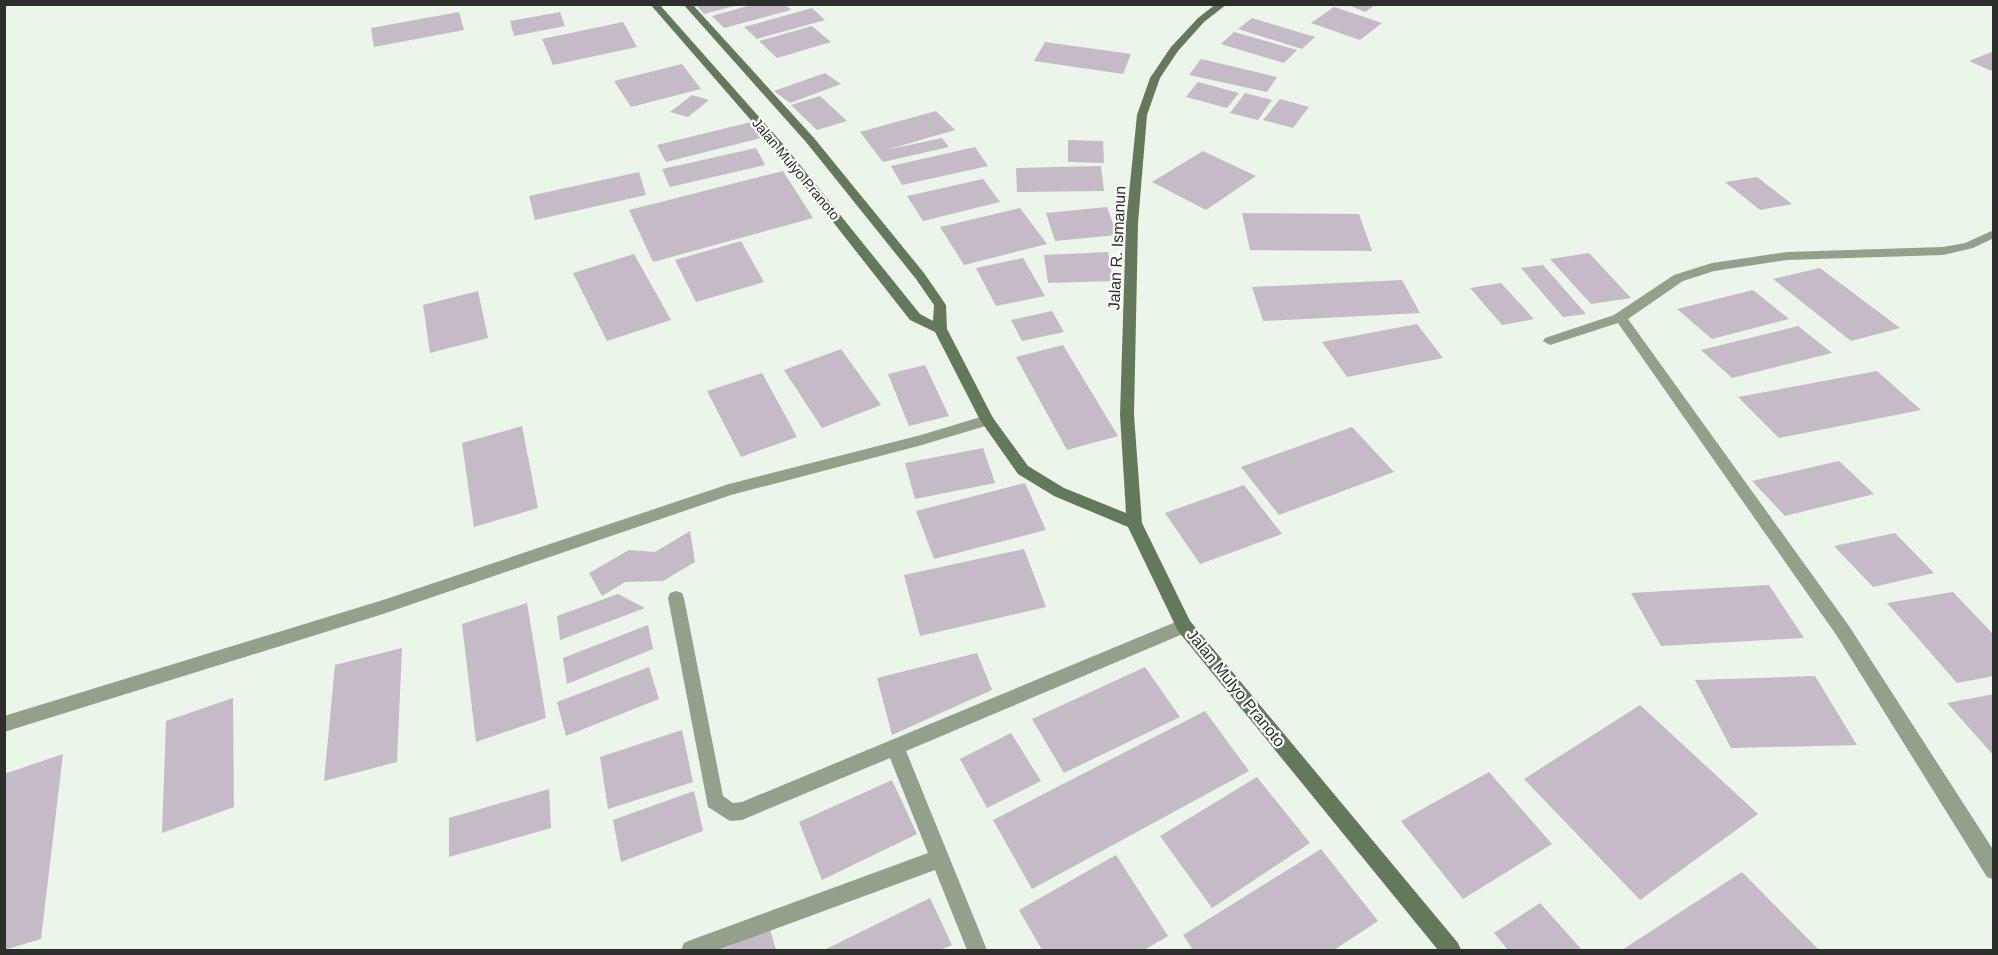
<svg xmlns="http://www.w3.org/2000/svg" width="1998" height="955" viewBox="0 0 1998 955" font-family="Arial,sans-serif">
  <style>
    .building { fill: #c4bbc7 }
    .lines { fill: none; stroke-linecap: round; stroke-linejoin: round }
    .street { fill: #92a08c; fill-rule: evenodd }
    .secondary { fill: #64795c; fill-rule: evenodd }
    .labels { text-anchor: middle; dominant-baseline: central; stroke-width: 4.5; stroke-linejoin: round; paint-order: stroke }
    .far-street-label { font-size: 14px; fill: #2c2f2b; stroke: #fff }
    .street-label { font-size: 16px; fill: #2c2f2b; stroke: #fff }
  </style>
  <rect width="100%" height="100%" fill="#ecf5e9"/>
  <g class="building">
    <polygon points="695,4 737,4 738,5 704,14"/>
    <polygon points="755,4 785,4 791,10 724,28 712,16"/>
    <polygon points="1346,4 1377,4 1365,12"/>
    <polygon points="1334,7 1382,23 1360,40 1311,23"/>
    <polygon points="812,8 825,20 757,39 744,27"/>
    <polygon points="459,12 464,30 374,47 371,28"/>
    <polygon points="560,12 565,26 514,36 510,21"/>
    <polygon points="1252,18 1315,37 1302,49 1238,29"/>
    <polygon points="623,22 637,47 553,65 542,39"/>
    <polygon points="812,26 831,42 777,58 759,41"/>
    <polygon points="1234,32 1297,50 1284,63 1221,44"/>
    <polygon points="1045,42 1131,54 1123,74 1034,61"/>
    <polygon points="1994,51 1994,72 1969,61"/>
    <polygon points="1201,59 1277,77 1267,92 1189,75"/>
    <polygon points="682,64 701,89 631,107 614,81"/>
    <polygon points="825,73 841,84 790,103 774,91"/>
    <polygon points="1198,82 1239,93 1227,108 1186,97"/>
    <polygon points="1245,93 1272,100 1258,120 1230,113"/>
    <polygon points="692,95 709,100 688,117 670,112"/>
    <polygon points="820,96 847,121 817,130 791,105"/>
    <polygon points="1280,99 1309,107 1293,128 1263,120"/>
    <polygon points="936,111 955,130 886,150 942,138 949,147 883,162 860,132"/>
    <polygon points="751,122 761,138 666,162 657,145"/>
    <polygon points="1068,140 1103,141 1104,163 1068,162"/>
    <polygon points="975,147 988,166 902,185 891,166"/>
    <polygon points="756,148 765,165 670,187 662,169"/>
    <polygon points="1203,151 1256,176 1206,210 1152,182"/>
    <polygon points="1101,166 1104,191 1017,192 1016,168"/>
    <polygon points="783,171 813,218 653,262 629,210"/>
    <polygon points="639,172 646,195 535,220 529,196"/>
    <polygon points="1757,177 1792,204 1760,210 1725,182"/>
    <polygon points="983,179 1000,202 923,221 907,196"/>
    <polygon points="1107,207 1117,235 1055,241 1046,213"/>
    <polygon points="1020,208 1047,244 964,265 940,227"/>
    <polygon points="1242,213 1359,214 1372,251 1250,250"/>
    <polygon points="741,241 764,282 696,302 675,260"/>
    <polygon points="1108,252 1113,281 1048,283 1044,255"/>
    <polygon points="1589,253 1631,298 1591,304 1550,259"/>
    <polygon points="634,254 671,320 607,341 573,273"/>
    <polygon points="1023,258 1045,296 996,306 976,268"/>
    <polygon points="1543,265 1586,314 1563,317 1521,268"/>
    <polygon points="1820,268 1900,328 1851,341 1773,279"/>
    <polygon points="1402,280 1420,313 1263,321 1252,287"/>
    <polygon points="1501,283 1534,319 1502,325 1470,288"/>
    <polygon points="1753,290 1789,319 1712,339 1677,309"/>
    <polygon points="478,291 488,338 430,353 423,305"/>
    <polygon points="1052,311 1064,332 1022,341 1011,320"/>
    <polygon points="1417,324 1443,358 1347,377 1322,342"/>
    <polygon points="1798,326 1832,353 1732,378 1701,350"/>
    <polygon points="1063,345 1118,436 1067,450 1016,357"/>
    <polygon points="841,349 881,405 822,428 784,370"/>
    <polygon points="925,365 949,416 909,426 888,374"/>
    <polygon points="1877,371 1921,410 1779,438 1738,397"/>
    <polygon points="762,373 797,437 741,457 707,391"/>
    <polygon points="522,426 538,508 474,527 462,443"/>
    <polygon points="1352,427 1394,472 1279,515 1241,467"/>
    <polygon points="983,448 995,483 915,499 905,463"/>
    <polygon points="1839,461 1874,494 1785,516 1752,481"/>
    <polygon points="1025,483 1046,530 934,559 916,511"/>
    <polygon points="1244,485 1282,534 1200,564 1165,513"/>
    <polygon points="690,531 695,562 663,581 625,582 602,596 589,573 629,550 655,552"/>
    <polygon points="1895,533 1934,573 1873,587 1834,546"/>
    <polygon points="1024,549 1046,607 920,636 904,575"/>
    <polygon points="1769,585 1804,638 1661,646 1631,593"/>
    <polygon points="1953,592 1994,635 1994,676 1957,683 1887,603"/>
    <polygon points="618,594 645,608 560,640 557,616"/>
    <polygon points="527,603 546,718 476,742 462,624"/>
    <polygon points="648,625 653,649 567,684 563,658"/>
    <polygon points="402,648 397,762 324,781 335,665"/>
    <polygon points="977,653 992,690 892,735 877,678"/>
    <polygon points="649,667 659,699 566,736 557,702"/>
    <polygon points="1145,667 1180,717 1064,773 1032,719"/>
    <polygon points="1815,676 1857,745 1731,748 1695,680"/>
    <polygon points="1994,694 1994,756 1947,703"/>
    <polygon points="233,698 234,807 162,833 166,721"/>
    <polygon points="1640,705 1758,814 1640,900 1524,779"/>
    <polygon points="1205,711 1249,771 1032,889 993,820"/>
    <polygon points="682,730 693,782 608,809 600,757"/>
    <polygon points="1011,733 1041,781 987,808 960,759"/>
    <polygon points="63,754 41,939 4,950 4,774"/>
    <polygon points="1489,772 1552,844 1463,899 1401,821"/>
    <polygon points="1257,777 1310,843 1212,908 1160,836"/>
    <polygon points="892,780 917,834 822,880 799,822"/>
    <polygon points="549,789 551,828 449,857 449,818"/>
    <polygon points="694,791 703,831 621,862 613,820"/>
    <polygon points="1321,849 1378,921 1334,950 1193,950 1183,935"/>
    <polygon points="1116,855 1168,936 1144,950 1042,950 1019,910"/>
    <polygon points="1742,872 1818,949 1622,950"/>
    <polygon points="930,898 952,945 940,950 824,950"/>
    <polygon points="1540,903 1582,950 1508,950 1494,933"/>
    <polygon points="770,929 776,950 720,950"/>
  </g>
  <g class="lines">
    <g class="street">
      <polygon points="1994,230 1994,238 1973,248 1943,255 1787,260 1714,271 1683,281 1628,319 1849,626 1994,851 1994,880 1987,877 1837,636 1618,323 1550,345 1543,341 1545,338 1614,315 1674,275 1712,263 1787,252 1943,247 1965,243"/>
      <polygon points="987,415 992,416 994,420 992,424 922,445 731,495 383,614 4,732 4,716 383,600 729,484 921,435"/>
      <polygon points="676,591 682,593 684,598 723,796 733,803 742,802 1178,621 1184,619 1190,621 1192,626 1190,631 906,751 987,950 967,950 935,870 718,950 681,950 684,943 691,940 928,853 890,758 742,820 730,821 708,807 668,598 670,593"/>
    </g>
    <polygon class="secondary" points="650,4 659,4 783,144 920,314 933,321 934,305 916,279 806,142 683,4 692,4 814,138 924,273 946,305 947,329 993,418 1028,466 1064,488 1126,513 1120,415 1126,223 1137,115 1150,78 1171,47 1198,18 1216,4 1227,4 1204,22 1178,51 1160,78 1147,115 1138,223 1134,415 1142,523 1190,621 1458,943 1461,950 1438,950 1178,631 1128,527 1054,496 1018,474 980,420 935,332 910,320 775,148"/>
  </g>
  <g class="labels">
    <g class="far-street-label">
      <text transform="translate(796 169) rotate(50)">Jalan Mulyo Pranoto</text>
    </g>
    <g class="street-label">
      <text transform="translate(1117 248) rotate(-87)">Jalan R. Ismanun</text>
      <text transform="translate(1236 688) rotate(51)">Jalan Mulyo Pranoto</text>
    </g>
  </g>
  <rect width="1998" height="955" fill="none" stroke="#2c2f2b" stroke-width="12"/>
</svg>
